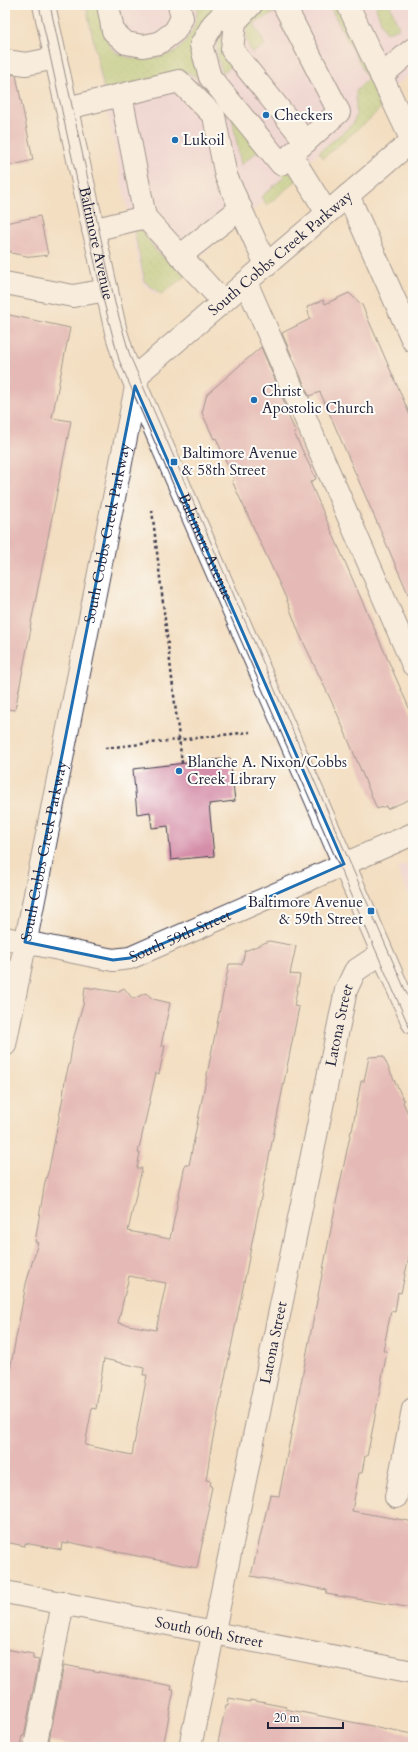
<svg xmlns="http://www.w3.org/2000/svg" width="418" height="1752" viewBox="0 0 418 1752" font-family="Cardo,serif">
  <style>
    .built { fill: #eed0e7 }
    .grass { fill: url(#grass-dots); stroke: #657658 }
    .building { fill: #d58ea9; fill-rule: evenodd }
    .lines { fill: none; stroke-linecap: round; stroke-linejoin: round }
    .minor-casing { stroke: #413e4f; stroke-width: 24 }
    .major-casing { stroke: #413e4f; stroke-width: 24 }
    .path { stroke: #413e4f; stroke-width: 2.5; stroke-dasharray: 3 3; stroke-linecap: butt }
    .minor { stroke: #fff; stroke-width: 22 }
    .major { stroke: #fff; stroke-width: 22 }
    .tram { stroke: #22223b; stroke-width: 1 }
    .marked { fill: none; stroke: #1f6fb2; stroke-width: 3; stroke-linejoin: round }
    .poi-dot { fill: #1f6fb2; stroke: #fdfcf7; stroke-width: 1.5 }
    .labels { text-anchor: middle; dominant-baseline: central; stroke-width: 4; stroke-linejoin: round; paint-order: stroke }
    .poi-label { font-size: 15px; fill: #22223b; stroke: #fdfcf7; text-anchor: start }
    .street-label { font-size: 15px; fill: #22223b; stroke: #fdfcf7 }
  </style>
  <defs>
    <pattern id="grass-dots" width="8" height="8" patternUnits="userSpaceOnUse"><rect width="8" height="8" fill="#a8cb74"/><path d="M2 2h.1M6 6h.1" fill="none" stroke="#90ae65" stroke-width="1.8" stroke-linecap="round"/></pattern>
  </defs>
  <rect width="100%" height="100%" fill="#fdfcf7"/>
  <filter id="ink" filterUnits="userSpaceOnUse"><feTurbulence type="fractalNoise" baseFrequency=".025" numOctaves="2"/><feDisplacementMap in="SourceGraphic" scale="8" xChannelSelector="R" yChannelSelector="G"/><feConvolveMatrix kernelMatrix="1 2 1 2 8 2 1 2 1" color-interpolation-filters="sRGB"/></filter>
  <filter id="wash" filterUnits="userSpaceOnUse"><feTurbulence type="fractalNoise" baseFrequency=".012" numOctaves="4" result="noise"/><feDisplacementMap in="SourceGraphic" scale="16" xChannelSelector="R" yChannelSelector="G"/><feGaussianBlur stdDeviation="0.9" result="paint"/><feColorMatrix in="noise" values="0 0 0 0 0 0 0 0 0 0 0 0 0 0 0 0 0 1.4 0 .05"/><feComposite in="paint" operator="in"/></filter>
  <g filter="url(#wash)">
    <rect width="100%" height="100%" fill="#f3dec1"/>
    <g class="built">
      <polygon points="85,5 413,5 413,71 156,295 143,284"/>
      <polygon points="413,862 413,905 397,868"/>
    </g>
    <g class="grass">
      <path d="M86 5H100C102 16 105 45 114 51 131 63 166 61 181 47 192 36 198 19 197 5H217L200 45 284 166 297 180 267 205 261 197 284 177 262 152H257L241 165 232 118 196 77 188 72 182 71 104 90Z"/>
      <polygon points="329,5 344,6 380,108 371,118 323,158 319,152 353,124 356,115 356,91 368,79"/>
      <polygon points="377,5 390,5 399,28 386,33 376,9"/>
      <path d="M274 7 276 11 274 13 254 23 265 45 252 53C239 30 249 15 274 7Z"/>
      <path d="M227 22 240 59 223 73C215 54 214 39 227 22Z"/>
      <polygon points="141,229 157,252 173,264 186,276 161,294 145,282 134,230"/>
    </g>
    <g id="blocks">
      <g class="building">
        <polygon points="5,74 16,75 33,160 5,167"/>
        <polygon points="40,216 48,255 32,257 11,253 11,251 5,250 5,223"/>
        <polygon points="349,293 362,305 413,422 413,605 320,392 309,396 282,333 310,319 307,307 323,300 325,304"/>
        <polygon points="5,314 70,328 52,418 71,421 30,628 31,628 15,710 5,709"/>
        <polygon points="261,347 286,406 284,407 296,432 294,433 316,479 310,482 413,717 413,798 387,809 386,806 377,809 337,713 299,633 286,598 232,481 234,480 216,438 214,439 202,413 207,394"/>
        <polygon points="230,758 235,801 209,804 214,856 171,860 168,826 152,828 150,812 137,814 133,769"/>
        <path d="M269 941 296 946 290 974 300 975 294 1006 299 1007 211 1448 206 1480 211 1481 210 1486 212 1487 208 1506H210L197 1568 68 1542V1544L62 1543 61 1550 25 1543V1546L5 1542V1397L26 1284 38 1242H35L45 1182 49 1169 63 1097 65 1080 70 1061 73 1040 83 1005 85 987 117 992 124 988 133 999 146 993 153 999 170 1003 161 1046H165L159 1074 156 1073 138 1153H140L137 1168H142L128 1231 170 1239 185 1165H189L229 964H242L245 951ZM129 1276 166 1283 156 1330 118 1323ZM104 1359 144 1368 143 1375H147L132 1455 85 1445 92 1408 96 1409Z"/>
        <polygon points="383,1056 404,1101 403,1102 413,1125 413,1229 410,1247 411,1247 401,1293 398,1292 395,1312 391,1311 383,1351 387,1351 373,1427 367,1456 365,1456 362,1473 359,1473 352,1511 409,1521 411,1523 410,1527 413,1528 413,1608 326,1594 327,1590 251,1576 270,1495 279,1496 337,1198 351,1131 352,1131 361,1081 364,1081 369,1057"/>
        <polygon points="5,1649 33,1654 33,1659 39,1660 24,1736 22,1736 20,1747 5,1747"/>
        <polygon points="64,1665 172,1686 171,1690 174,1690 163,1747 77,1747 49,1741"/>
        <polygon points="229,1698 250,1702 250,1700 286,1707 285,1709 413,1734 413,1747 217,1747 226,1705 228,1705"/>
      </g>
    </g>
  </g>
  <g filter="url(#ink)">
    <use href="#blocks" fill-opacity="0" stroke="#413e4f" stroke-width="1"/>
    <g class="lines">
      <g class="minor-casing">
        <g id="minor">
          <polyline points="108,5 113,31 126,43 143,46 159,43 175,31 182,18 179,5"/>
          <polyline points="243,5 230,7 213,24 201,45 210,77 281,164 291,155"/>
          <polyline points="251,5 235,22 232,50 306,142"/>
          <polyline points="284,5 339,112 291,155 327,213"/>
          <polyline points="348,5 412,141"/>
          <polyline points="5,61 26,64 56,58"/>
          <polyline points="381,76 413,49"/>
          <polyline points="121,95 145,217 223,302"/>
          <polyline points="67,108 179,81 214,116 226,176 266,265"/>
          <polyline points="348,195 413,341"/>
          <polyline points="93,230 145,217"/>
          <polyline points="180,256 241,208"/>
          <polyline points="246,282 413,665"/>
          <polyline points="5,283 73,296 107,290"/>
          <path id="s1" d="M5 938 113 960 130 958 413 834"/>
          <polyline points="396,1497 413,1409"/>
          <path id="s2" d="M5 1592 413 1672"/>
          <polyline points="35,1747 63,1603"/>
          <path id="s3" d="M190 1747 346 990 355 971 382 953"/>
        </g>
      </g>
      <g class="major-casing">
        <g id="major">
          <path id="s4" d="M44 5 116 332 124 358 413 1023"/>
          <path id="s5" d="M5 1045 138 377 145 368 413 140"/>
        </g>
      </g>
      <g class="path">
        <polyline points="152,510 182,763"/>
        <polyline points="105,748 250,732"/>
      </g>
      <use href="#minor" class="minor"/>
      <use href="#major" class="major"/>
      <g class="tram">
        <polyline points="39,5 101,291 119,360 413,1036"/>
        <polyline points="50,5 115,303 130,356 413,1008"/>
      </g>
    </g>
  </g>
  <path d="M0 0H418V1752H0ZM135 386 344 864 130 958 113 960 25 942Z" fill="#f3dec1" fill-opacity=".55" fill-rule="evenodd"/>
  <path class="marked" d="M135 386 344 864 130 958 113 960 25 942Z"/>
  <g class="poi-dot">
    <circle cx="266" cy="115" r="4"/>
    <circle cx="175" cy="140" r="4"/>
    <circle cx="254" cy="400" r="4"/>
    <rect x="170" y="458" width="8" height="8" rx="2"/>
    <circle cx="179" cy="771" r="4"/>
    <rect x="367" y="907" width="8" height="8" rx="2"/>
  </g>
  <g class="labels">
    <g class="poi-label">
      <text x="274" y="115">Checkers</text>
      <text x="183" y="140">Lukoil</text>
      <text x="262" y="391">Christ<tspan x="262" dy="17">Apostolic Church</tspan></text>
      <text x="182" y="453">Baltimore Avenue<tspan x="182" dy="17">&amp; 58th Street</tspan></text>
      <text x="187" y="762">Blanche A. Nixon/Cobbs<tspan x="187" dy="17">Creek Library</tspan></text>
      <text x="363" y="902" text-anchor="end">Baltimore Avenue<tspan x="363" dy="17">&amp; 59th Street</tspan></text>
    </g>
    <g class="street-label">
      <text stroke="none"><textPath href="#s4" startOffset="244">Baltimore Avenue</textPath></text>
      <text stroke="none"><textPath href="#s5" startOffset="870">South Cobbs Creek Parkway</textPath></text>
      <text stroke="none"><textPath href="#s5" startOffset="522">South Cobbs Creek Parkway</textPath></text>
      <text stroke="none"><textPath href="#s4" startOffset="568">Baltimore Avenue</textPath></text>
      <text stroke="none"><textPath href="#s5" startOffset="198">South Cobbs Creek Parkway</textPath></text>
      <text stroke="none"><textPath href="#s1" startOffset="182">South 59th Street</textPath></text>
      <text stroke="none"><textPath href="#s3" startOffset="737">Latona Street</textPath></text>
      <text stroke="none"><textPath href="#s3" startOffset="413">Latona Street</textPath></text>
      <text stroke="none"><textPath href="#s2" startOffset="208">South 60th Street</textPath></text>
    </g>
  </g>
  <rect width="418" height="1752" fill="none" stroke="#fdfcf7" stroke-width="20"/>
  <path d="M268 1722v6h75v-6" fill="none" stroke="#22223b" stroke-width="2"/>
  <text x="274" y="1722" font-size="12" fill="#22223b" stroke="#fdfcf7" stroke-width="3" paint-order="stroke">20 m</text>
</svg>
